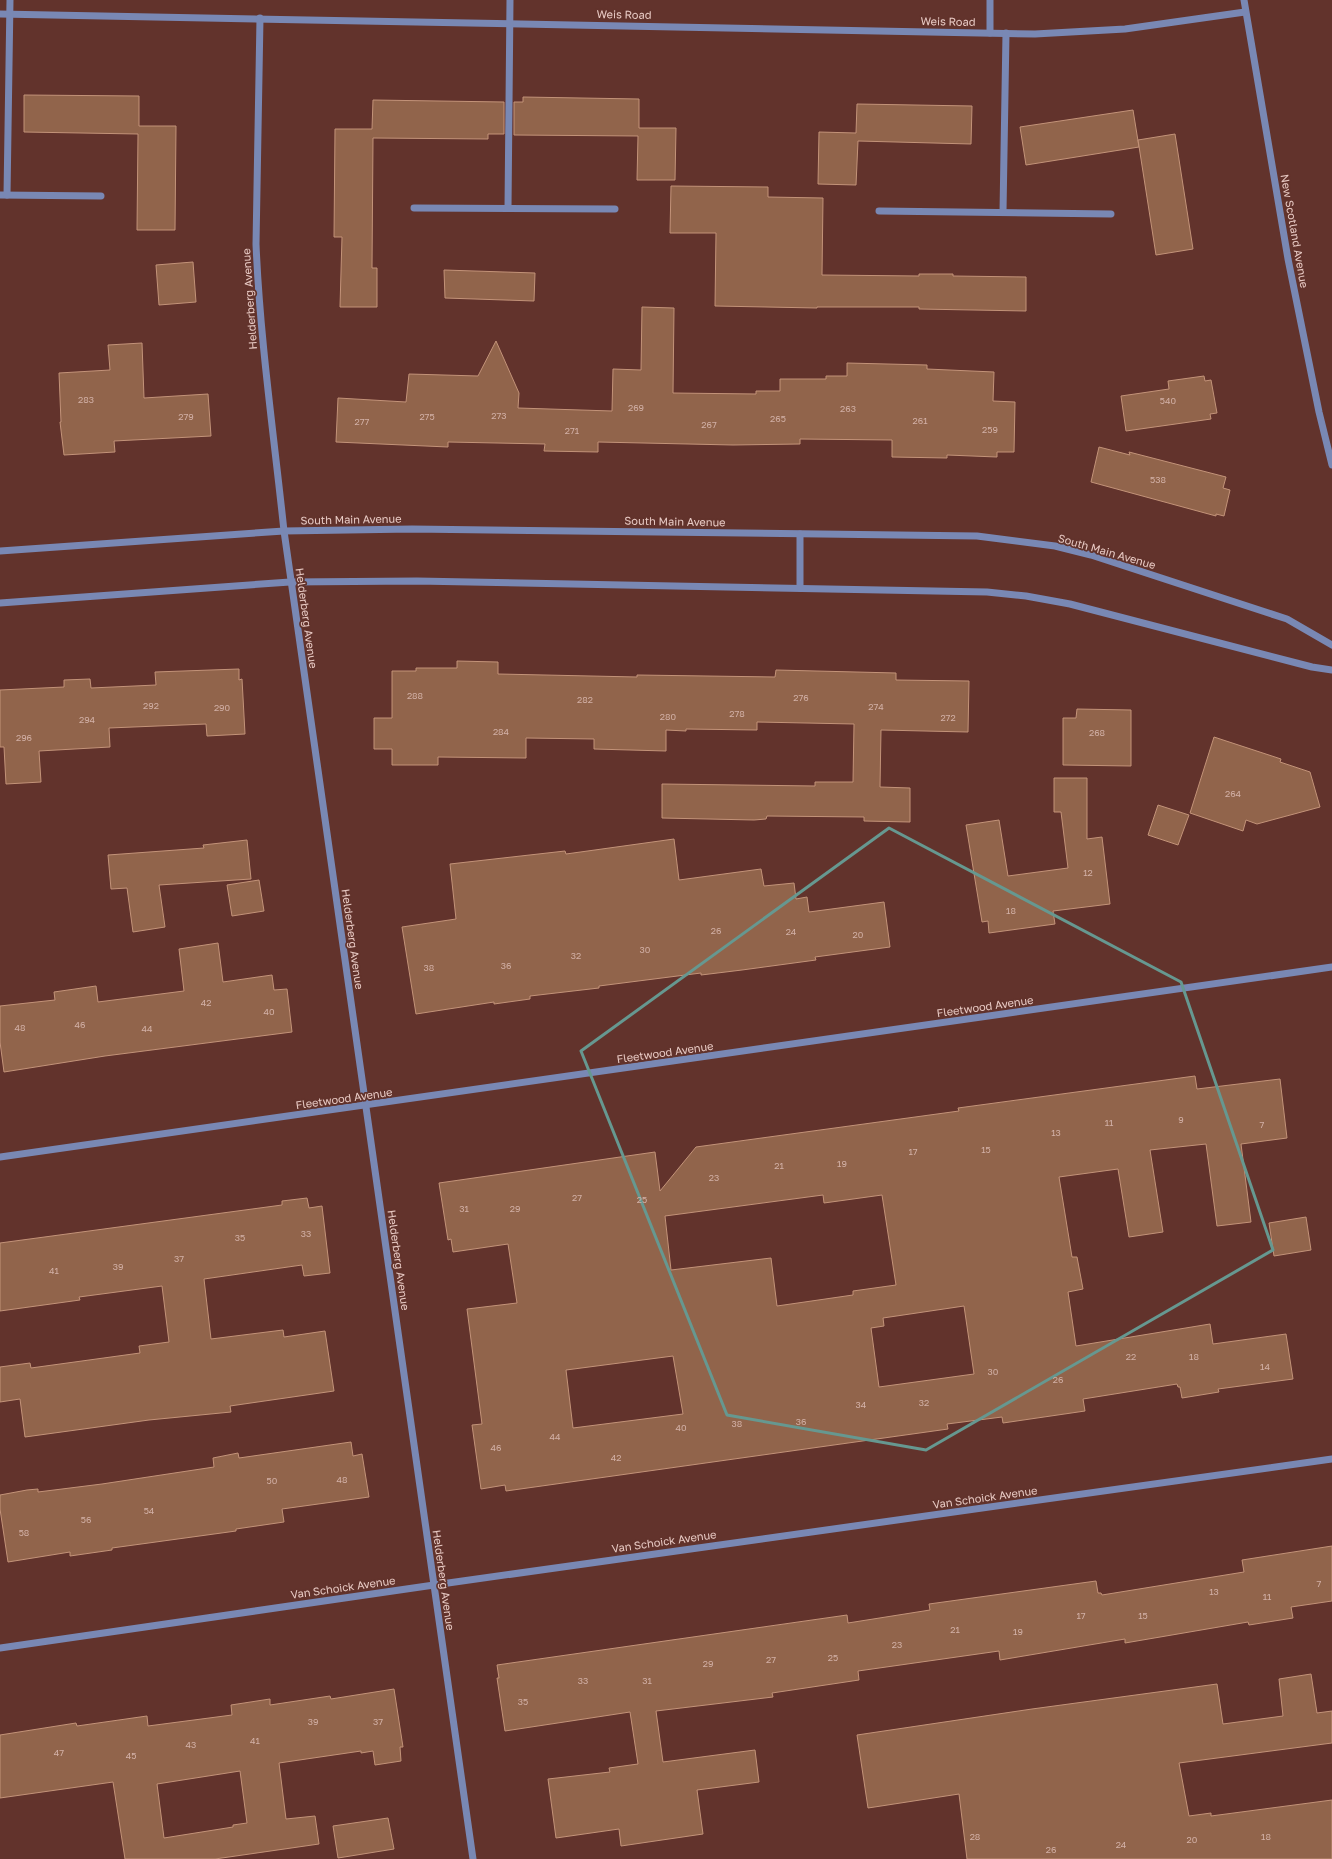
<svg xmlns="http://www.w3.org/2000/svg" width="1332" height="1859" viewBox="0 0 1332 1859" font-family="'Golos Text',sans-serif">
  <style>
    .building { fill: #91644b; stroke: #c39379; fill-rule: evenodd }
    .lines { fill: none; stroke-linecap: round; stroke-linejoin: round }
    .minor { stroke: #7988b4; stroke-width: 7 }
    .marked { fill: none; stroke: #669890; stroke-width: 3; stroke-linejoin: round }
    .labels { text-anchor: middle; dominant-baseline: central; stroke-width: 3.5; stroke-linejoin: round; paint-order: stroke }
    .number-label { font-size: 9px; fill: #d2b0a6 }
    .street-label { font-size: 11px; fill: #e8cac4; stroke: #62332c }
  </style>
  <rect width="100%" height="100%" fill="#62332c"/>
  <g class="building">
    <polygon points="24,95 139,96 139,126 176,126 175,230 137,230 138,134 24,132"/>
    <polygon points="523,97 639,99 639,128 676,128 675,180 637,180 638,136 514,135 514,102 523,102"/>
    <polygon points="373,100 504,102 504,134 488,134 488,139 373,138 372,268 377,268 377,307 340,307 342,237 334,237 335,129 372,129"/>
    <polygon points="857,104 972,106 971,144 858,141 856,185 818,184 819,132 856,133"/>
    <polygon points="1133,110 1139,147 1026,165 1020,127"/>
    <polygon points="1175,134 1193,249 1156,255 1138,140"/>
    <polygon points="671,186 768,187 768,197 823,198 822,275 919,276 919,274 953,274 953,276 1026,277 1026,311 919,309 919,307 817,307 817,308 715,306 716,233 670,233"/>
    <polygon points="193,262 196,302 159,305 156,265"/>
    <polygon points="444,270 535,273 534,301 445,298"/>
    <polygon points="642,307 674,308 673,393 756,394 756,391 780,391 780,379 826,379 826,376 847,376 847,363 927,365 927,369 994,372 993,401 1015,402 1014,452 997,452 997,457 947,455 947,458 892,457 892,440 800,439 800,444 733,445 598,442 598,452 544,451 545,444 448,442 448,447 336,442 338,398 406,402 409,374 478,376 496,341 519,393 518,408 612,411 613,369 641,370"/>
    <polygon points="142,343 144,398 208,394 211,436 114,441 115,452 64,455 60,422 61,422 59,373 110,370 108,345"/>
    <polygon points="1204,376 1205,381 1211,380 1217,413 1210,414 1211,419 1126,431 1121,396 1169,389 1168,381"/>
    <polygon points="1099,447 1130,455 1129,452 1226,477 1223,488 1230,490 1224,516 1216,514 1216,516 1091,482"/>
    <polygon points="457,661 498,662 498,674 637,677 637,675 775,677 776,670 896,673 896,680 969,681 968,732 881,730 880,787 910,788 910,822 864,821 864,817 767,816 766,819 754,820 662,818 662,784 815,786 815,782 853,782 854,724 757,722 757,730 686,729 686,731 666,730 666,751 594,749 594,739 526,738 526,758 438,757 438,765 392,765 392,749 374,749 374,718 392,718 392,671 416,671 416,668 457,668"/>
    <polygon points="239,669 239,680 242,679 245,734 207,736 206,724 109,728 110,747 39,751 41,782 6,784 4,747 0,747 0,690 64,687 64,680 90,679 91,688 156,685 155,672"/>
    <polygon points="1077,709 1131,710 1131,766 1063,765 1063,718 1076,718"/>
    <polygon points="1214,737 1281,759 1280,762 1310,772 1320,807 1257,824 1246,820 1243,831 1190,813"/>
    <polygon points="1054,778 1087,778 1087,839 1102,837 1110,904 1053,911 1055,924 989,933 988,921 982,922 966,825 999,820 1008,876 1068,868 1061,812 1054,812"/>
    <polygon points="1158,805 1189,815 1178,845 1148,835"/>
    <polygon points="674,839 679,880 761,869 764,886 794,883 796,899 807,897 809,912 884,902 890,947 815,957 816,960 742,970 701,975 701,973 599,986 599,988 530,996 530,999 494,1004 494,1002 416,1014 402,927 456,919 450,864 565,851 566,854"/>
    <polygon points="247,840 251,879 159,885 165,927 133,932 127,888 111,889 108,855 204,848 203,845"/>
    <polygon points="259,880 264,911 232,916 227,885"/>
    <polygon points="218,943 223,982 272,975 274,990 287,989 292,1032 105,1056 4,1072 0,1042 0,1006 55,1000 54,992 96,986 98,1002 184,991 179,949"/>
    <path d="M1195 1076 1197 1089 1280 1079 1287 1138 1241 1144 1251 1222 1217 1226 1206 1144 1150 1150 1163 1232 1129 1237 1118 1169 1059 1177 1072 1257H1077L1083 1289 1068 1292 1076 1346 1210 1324 1213 1344 1286 1334 1293 1379 1218 1389 1219 1392 1182 1398 1180 1387H1178L1177 1384 1083 1399 1085 1411 1003 1423 1002 1417 947 1424 948 1429 506 1491 505 1485 481 1489 472 1425 482 1424 467 1309 517 1303 508 1244 453 1252 451 1239 448 1240 439 1183 655 1152 660 1191 696 1147 959 1111 958 1108ZM823 1195 824 1203 882 1195 896 1285 853 1291V1295L777 1306 771 1258 671 1270 665 1216ZM964 1306 974 1374 879 1387 871 1328 884 1326 883 1318ZM673 1356 683 1414 573 1428 566 1370Z"/>
    <polygon points="307,1198 309,1208 322,1206 330,1273 304,1276 302,1265 204,1279 211,1339 283,1330 284,1337 325,1331 334,1391 230,1406 231,1412 149,1420 25,1437 20,1399 0,1402 0,1367 30,1363 31,1368 140,1353 139,1346 169,1342 162,1286 79,1297 80,1300 0,1311 0,1243 282,1205 282,1201"/>
    <polygon points="1306,1217 1311,1250 1274,1256 1269,1223"/>
    <polygon points="351,1442 353,1456 362,1454 369,1497 282,1509 284,1522 236,1529 236,1531 112,1548 112,1550 70,1556 70,1552 8,1562 0,1509 0,1495 27,1490 38,1489 38,1492 102,1484 214,1467 213,1458 238,1453 239,1458"/>
    <polygon points="1332,1546 1332,1601 1291,1607 1293,1618 1249,1625 1248,1622 1125,1643 1125,1639 1000,1660 999,1651 858,1671 859,1680 772,1693 773,1697 656,1711 663,1762 755,1750 759,1782 697,1790 703,1834 621,1846 619,1829 556,1838 548,1779 610,1772 609,1768 638,1764 630,1712 505,1731 497,1678 499,1678 497,1665 847,1615 848,1623 930,1610 929,1604 1096,1581 1098,1593 1101,1593 1102,1595 1244,1572 1242,1560"/>
    <polygon points="1311,1674 1317,1713 1332,1711 1332,1743 1179,1763 1189,1816 1211,1813 1211,1816 1332,1800 1332,1859 967,1859 959,1794 868,1808 857,1735 1032,1709 1217,1684 1223,1724 1283,1716 1279,1679"/>
    <path d="M394 1689 403 1747H400L401 1761 375 1765 373 1751 361 1753V1751L279 1763 286 1819 315 1816 319 1844 215 1859H125L113 1782 0 1798V1735L76 1723 77 1726 147 1716 148 1726 232 1715 231 1705 270 1699V1705L330 1696 331 1699ZM240 1771 247 1823 233 1825V1827L164 1838 157 1784Z"/>
    <polygon points="388,1818 394,1849 338,1858 333,1826"/>
  </g>
  <g class="lines">
    <g class="minor">
      <polyline points="1244,0 1288,259 1319,412 1332,465"/>
      <polyline points="0,14 1035,34 1125,29 1245,12"/>
      <path d="M260 18 256 244C260 340 274 436 284 531L473 1859"/>
      <polyline points="990,33 990,0"/>
      <polyline points="0,195 101,196"/>
      <polyline points="7,195 10,0"/>
      <polyline points="414,208 615,209"/>
      <polyline points="508,208 510,0"/>
      <polyline points="879,211 1111,214"/>
      <polyline points="1003,212 1006,33"/>
      <polyline points="0,551 284,531 412,529 977,536 1055,546 1091,555 1287,619 1332,645"/>
      <polyline points="800,588 800,534"/>
      <polyline points="0,603 290,582 417,581 987,592 1026,596 1070,604 1312,667 1332,670"/>
      <polyline points="0,1157 1332,967"/>
      <polyline points="0,1648 434,1585 1332,1459"/>
    </g>
  </g>
  <path class="marked" d="M889 828 1181 982 1273 1250 926 1450 727 1415 581 1051Z"/>
  <g class="labels">
    <g class="number-label">
      <text x="86" y="399">283</text>
      <text x="1168" y="400">540</text>
      <text x="636" y="407">269</text>
      <text x="848" y="408">263</text>
      <text x="499" y="415">273</text>
      <text x="186" y="416">279</text>
      <text x="427" y="416">275</text>
      <text x="778" y="418">265</text>
      <text x="920" y="420">261</text>
      <text x="362" y="421">277</text>
      <text x="709" y="424">267</text>
      <text x="990" y="429">259</text>
      <text x="572" y="430">271</text>
      <text x="1158" y="479">538</text>
      <text x="415" y="695">288</text>
      <text x="801" y="697">276</text>
      <text x="585" y="699">282</text>
      <text x="151" y="705">292</text>
      <text x="876" y="706">274</text>
      <text x="222" y="707">290</text>
      <text x="737" y="713">278</text>
      <text x="668" y="716">280</text>
      <text x="948" y="717">272</text>
      <text x="87" y="719">294</text>
      <text x="501" y="731">284</text>
      <text x="1097" y="732">268</text>
      <text x="24" y="737">296</text>
      <text x="1233" y="793">264</text>
      <text x="1088" y="872">12</text>
      <text x="1011" y="910">18</text>
      <text x="716" y="930">26</text>
      <text x="791" y="931">24</text>
      <text x="858" y="934">20</text>
      <text x="645" y="949">30</text>
      <text x="576" y="955">32</text>
      <text x="506" y="965">36</text>
      <text x="429" y="967">38</text>
      <text x="206" y="1002">42</text>
      <text x="269" y="1011">40</text>
      <text x="80" y="1024">46</text>
      <text x="20" y="1027">48</text>
      <text x="147" y="1028">44</text>
      <text x="1181" y="1119">9</text>
      <text x="1109" y="1122">11</text>
      <text x="1262" y="1124">7</text>
      <text x="1056" y="1132">13</text>
      <text x="986" y="1149">15</text>
      <text x="913" y="1151">17</text>
      <text x="842" y="1163">19</text>
      <text x="779" y="1165">21</text>
      <text x="714" y="1177">23</text>
      <text x="577" y="1197">27</text>
      <text x="642" y="1199">25</text>
      <text x="464" y="1208">31</text>
      <text x="515" y="1208">29</text>
      <text x="306" y="1233">33</text>
      <text x="240" y="1237">35</text>
      <text x="179" y="1258">37</text>
      <text x="118" y="1266">39</text>
      <text x="54" y="1270">41</text>
      <text x="1131" y="1356">22</text>
      <text x="1194" y="1356">18</text>
      <text x="1265" y="1366">14</text>
      <text x="993" y="1371">30</text>
      <text x="1058" y="1379">26</text>
      <text x="924" y="1402">32</text>
      <text x="861" y="1404">34</text>
      <text x="801" y="1421">36</text>
      <text x="737" y="1423">38</text>
      <text x="681" y="1427">40</text>
      <text x="555" y="1436">44</text>
      <text x="496" y="1447">46</text>
      <text x="616" y="1457">42</text>
      <text x="342" y="1479">48</text>
      <text x="272" y="1480">50</text>
      <text x="149" y="1510">54</text>
      <text x="86" y="1519">56</text>
      <text x="24" y="1532">58</text>
      <text x="1319" y="1583">7</text>
      <text x="1214" y="1591">13</text>
      <text x="1267" y="1596">11</text>
      <text x="1081" y="1615">17</text>
      <text x="1143" y="1615">15</text>
      <text x="955" y="1629">21</text>
      <text x="1018" y="1631">19</text>
      <text x="897" y="1644">23</text>
      <text x="833" y="1657">25</text>
      <text x="771" y="1659">27</text>
      <text x="708" y="1663">29</text>
      <text x="583" y="1680">33</text>
      <text x="647" y="1680">31</text>
      <text x="523" y="1701">35</text>
      <text x="313" y="1721">39</text>
      <text x="378" y="1721">37</text>
      <text x="255" y="1740">41</text>
      <text x="191" y="1744">43</text>
      <text x="59" y="1752">47</text>
      <text x="131" y="1755">45</text>
      <text x="975" y="1836">28</text>
      <text x="1266" y="1836">18</text>
      <text x="1192" y="1839">20</text>
      <text x="1121" y="1844">24</text>
      <text x="1051" y="1849">26</text>
    </g>
    <g class="street-label">
      <text transform="translate(624 14) rotate(1)">Weis Road</text>
      <text transform="translate(948 21) rotate(1)">Weis Road</text>
      <text transform="translate(1295 231) rotate(80)">New Scotland Avenue</text>
      <text transform="translate(249 299) rotate(-94)">Helderberg Avenue</text>
      <text transform="translate(351 519) rotate(-1)">South Main Avenue</text>
      <text transform="translate(675 521) rotate(1)">South Main Avenue</text>
      <text transform="translate(1107 551) rotate(16)">South Main Avenue</text>
      <text transform="translate(307 618) rotate(82)">Helderberg Avenue</text>
      <text transform="translate(353 939) rotate(82)">Helderberg Avenue</text>
      <text transform="translate(985 1006) rotate(-8)">Fleetwood Avenue</text>
      <text transform="translate(665 1052) rotate(-8)">Fleetwood Avenue</text>
      <text transform="translate(344 1098) rotate(-8)">Fleetwood Avenue</text>
      <text transform="translate(399 1260) rotate(82)">Helderberg Avenue</text>
      <text transform="translate(985 1497) rotate(-8)">Van Schoick Avenue</text>
      <text transform="translate(664 1541) rotate(-8)">Van Schoick Avenue</text>
      <text transform="translate(444 1580) rotate(82)">Helderberg Avenue</text>
      <text transform="translate(343 1587) rotate(-8)">Van Schoick Avenue</text>
    </g>
  </g>
</svg>
